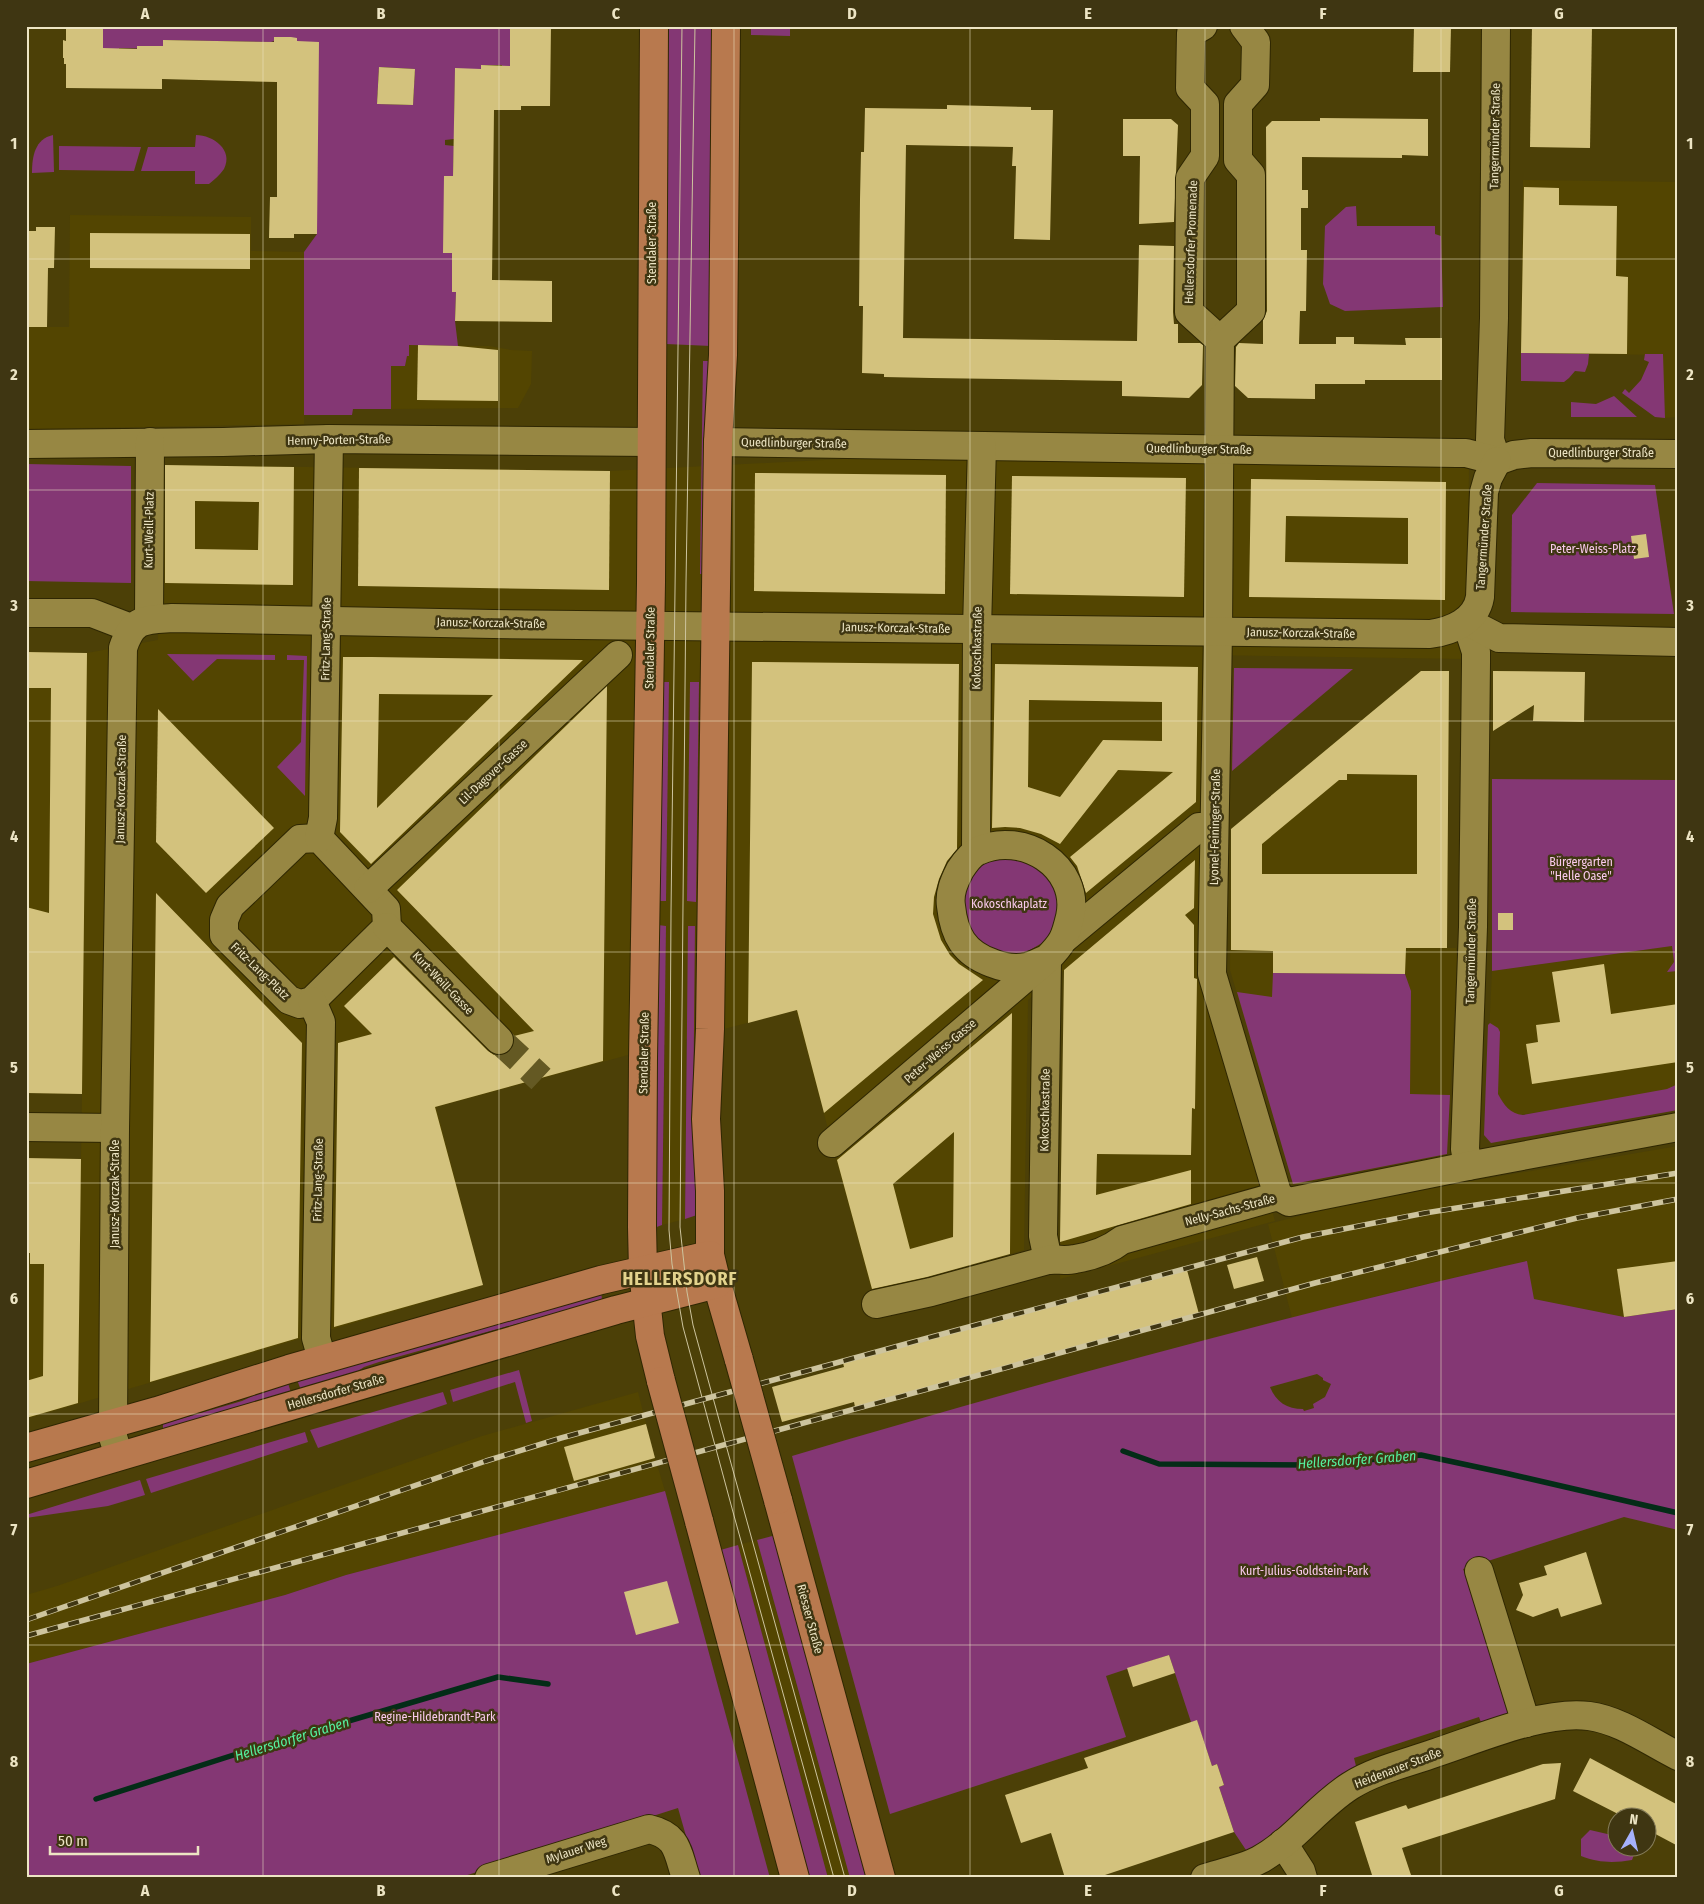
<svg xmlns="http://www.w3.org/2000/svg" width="1704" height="1904" viewBox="0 0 1704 1904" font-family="'Fira Sans Condensed',sans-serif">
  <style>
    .built { fill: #534501 }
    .green { fill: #843774; fill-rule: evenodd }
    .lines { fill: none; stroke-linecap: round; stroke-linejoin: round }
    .stream { stroke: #042c17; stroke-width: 5.5 }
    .building { fill: #d3c27d; fill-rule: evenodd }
    .minor-tunnel { stroke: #645923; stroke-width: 28; stroke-dasharray: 28 14; stroke-linecap: butt }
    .minor-casing { stroke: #2f2702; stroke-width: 30 }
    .major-casing { stroke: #2f2702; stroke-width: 30 }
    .minor { stroke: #978743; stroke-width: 28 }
    .major { stroke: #b8794e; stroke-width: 28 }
    .tram { stroke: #cdc49e; stroke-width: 1 }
    .rail-casing { stroke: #cdc49e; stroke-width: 5.5 }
    .rail { stroke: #3f3612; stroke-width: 4; stroke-dasharray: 11; stroke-linecap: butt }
    .major-bridge-casing { stroke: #2f2702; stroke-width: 30; stroke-linecap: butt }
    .major-bridge { stroke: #b8794e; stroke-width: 28 }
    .grid { fill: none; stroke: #ede5c4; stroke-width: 1; stroke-opacity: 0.55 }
    .labels { text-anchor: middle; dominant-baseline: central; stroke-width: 5; stroke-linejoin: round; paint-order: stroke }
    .street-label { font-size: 12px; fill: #ede5c4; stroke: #3f3612 }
    .park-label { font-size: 12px; fill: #facaed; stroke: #3f3612 }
    .water-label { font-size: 14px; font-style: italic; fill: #55f29f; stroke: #3f3612 }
    .district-label { font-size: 18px; font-weight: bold; letter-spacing: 1px; fill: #e3d38d; stroke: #3f3612 }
    .neatline { fill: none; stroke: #ede5c4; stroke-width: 2 }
    .grid-label { font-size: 16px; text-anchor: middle; font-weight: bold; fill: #ede5c4 }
  </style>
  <rect width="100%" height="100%" fill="#4c4007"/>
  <g class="built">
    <polygon points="1523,180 1678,182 1678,417 1665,418 1662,355 1521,353"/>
    <polygon points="70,215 251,217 251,251 304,252 304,424 26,429 26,327 69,327"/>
    <polygon points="409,345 489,346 511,350 532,351 531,384 518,408 391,409 391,366 405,366 407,356 409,356"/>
    <polygon points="843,459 1469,461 1467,659 1205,655 1205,977 1275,1221 1060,1279 1064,970 1028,1000 1024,1250 872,1292 796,1010 686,1039 685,1219 662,1225 665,1045 436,1107 483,1285 26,1419 26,1158 81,1159 82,1094 26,1093 26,652 87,653 158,640 161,465 610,471"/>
    <polygon points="1421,671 1449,671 1447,948 1456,948 1457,960 1447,1154 1293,1184 1230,970 1231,829"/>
    <polygon points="1678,945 1678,1091 1485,1120 1492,971"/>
    <polygon points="1678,1146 1678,1309 1624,1317 1534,1299 1526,1261 1409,1288 1292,1318 1268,1224 1366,1199"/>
    <polygon points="638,1392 646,1424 565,1447 574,1480 655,1458 665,1491 346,1575 285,1595 26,1664 26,1595 57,1586 482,1436"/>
    <polygon points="757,1540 792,1669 850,1878 828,1878 738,1545"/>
  </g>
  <g class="green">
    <path d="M103 26H510V53L520 69H502V65H481V69H455L454 139 445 140V145L454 146 453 176H445L452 253V291L456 292 455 321 458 346 409 345V356H407L405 366H391V409H353L352 415H304V252L317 234 297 41 274 37V41L271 42 163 40V49L119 48V59L103 58ZM379 67 415 69 413 105 377 104Z"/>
    <polygon points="660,26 715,26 711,346 666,344"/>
    <polygon points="751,26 790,26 790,36 751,35"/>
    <path d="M53 135 54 172 32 173C32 156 35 139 53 135Z"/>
    <path d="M196 135C213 135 234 150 224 169 220 175 214 180 209 184H195V171H141L148 147H195Z"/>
    <polygon points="59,146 141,147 134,171 59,170"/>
    <polygon points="1356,206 1357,226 1435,226 1435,234 1441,236 1443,307 1345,311 1330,304 1323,284 1325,226 1346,207"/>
    <polygon points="1521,353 1589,354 1588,364 1585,372 1575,371 1569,378 1564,382 1521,381"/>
    <polygon points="1645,354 1663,354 1665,418 1655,417 1622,393 1625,389 1629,393 1641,380 1649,362 1644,360"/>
    <polygon points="703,361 711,361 704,574 700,574"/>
    <polygon points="1614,396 1637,417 1571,417 1571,402 1596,404"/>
    <polygon points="26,464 131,466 131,583 26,581"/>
    <polygon points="1537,483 1655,485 1674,614 1511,612 1512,515"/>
    <polygon points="167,654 275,655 275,660 217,659 193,681"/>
    <polygon points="287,655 307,656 305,796 277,767 301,742 304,660 287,660"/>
    <polygon points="1234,668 1353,669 1232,771"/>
    <polygon points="660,682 669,682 666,901 657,901"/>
    <polygon points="690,682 699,682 696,902 687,901"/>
    <polygon points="1492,779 1678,780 1678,971 1667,972 1674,962 1672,946 1492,971"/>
    <polygon points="994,856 1035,860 1059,893 1057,920 1051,933 1042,943 1030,950 1017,954 1003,954 990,951 968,934 959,895 971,870"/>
    <polygon points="658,925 666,926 662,1225 654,1228"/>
    <polygon points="688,926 695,926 693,1130 701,1212 700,1214 685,1219"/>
    <polygon points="1273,973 1405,974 1411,991 1410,1094 1450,1095 1447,1154 1293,1184 1237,992 1272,997"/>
    <path d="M1490 1023 1498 1028 1500 1032 1498 1094C1504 1105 1510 1114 1523 1115L1667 1089 1678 1084V1110L1491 1143 1484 1135 1488 1025Z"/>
    <path d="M1527 1261 1534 1299 1624 1317 1678 1309V1530L1624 1517 1463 1569 1488 1630 1512 1706 1507 1716 1483 1728 1479 1717 1354 1758 1357 1770 1266 1843 1248 1853 1234 1832 1219 1787 1224 1785 1217 1764 1212 1766 1197 1721 1191 1722 1169 1655 1106 1676 1126 1737 890 1814 792 1456C1035 1384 1279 1317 1527 1261ZM1317 1374 1323 1378V1380L1331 1384 1325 1397 1313 1404 1314 1408 1304 1411 1303 1409C1287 1409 1276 1402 1270 1387Z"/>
    <polygon points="601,1290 602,1300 379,1362 364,1367 349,1377 302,1393 296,1377"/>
    <polygon points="519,1370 532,1421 526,1423 515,1382 453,1402 450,1390"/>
    <polygon points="287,1380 292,1396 163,1435 163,1424 242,1401"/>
    <polygon points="443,1392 447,1404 318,1448 310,1430"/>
    <polygon points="305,1432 308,1442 151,1493 146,1479"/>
    <polygon points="140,1480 145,1495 108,1506 26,1518 26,1515"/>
    <polygon points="665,1491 770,1878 698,1878 678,1808 458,1878 26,1878 26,1664 285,1595 346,1575"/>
    <polygon points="776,1535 872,1878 850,1878 757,1540"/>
    <polygon points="738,1545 828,1878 806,1878 717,1551"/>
    <path d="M1590 1830 1616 1836V1846L1633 1847 1635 1852 1632 1860C1614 1863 1599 1863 1581 1856V1839Z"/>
  </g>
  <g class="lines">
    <g class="stream">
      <polyline points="1123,1451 1159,1464 1312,1465 1421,1455 1505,1473 1678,1513"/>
      <polyline points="96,1799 243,1752 498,1677 548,1684"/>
    </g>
  </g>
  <g class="building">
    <polygon points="66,26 103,26 103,48 137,49 137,46 163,46 163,40 274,42 274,37 291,37 297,38 297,41 319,42 317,234 294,234 294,238 269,238 270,197 277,197 277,82 162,79 162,89 66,88 66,64 64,64 64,58 63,58 63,40 66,41"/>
    <polygon points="510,26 551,26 550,106 521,106 521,110 494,110 492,280 552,281 552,322 455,321 456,292 452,292 452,253 443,253 444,176 453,176 455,68 481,69 481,65 510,66"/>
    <polygon points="1414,26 1451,26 1450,72 1413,72"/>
    <polygon points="1532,26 1592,26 1590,148 1530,147"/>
    <polygon points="379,67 415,69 413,105 377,104"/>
    <polygon points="947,105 1031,107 1031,110 1053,110 1050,240 1014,239 1016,166 1012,166 1013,147 906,145 903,338 1137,341 1139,245 1174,246 1173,312 1174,324 1178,324 1178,343 1200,343 1203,345 1202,385 1189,398 1122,396 1122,381 931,378 884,377 884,374 862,373 863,306 859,306 860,199 861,152 864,152 865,108 947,109"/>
    <polygon points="1320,118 1428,119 1428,156 1402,155 1402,158 1302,157 1302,190 1308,190 1308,208 1301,208 1301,250 1307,250 1306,311 1300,311 1299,344 1336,344 1336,337 1354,337 1354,344 1406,345 1405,338 1442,338 1442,380 1365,380 1365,384 1315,384 1315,399 1248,398 1235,386 1236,347 1239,343 1263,344 1263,320 1267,311 1266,127 1272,121 1320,121"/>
    <polygon points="1123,119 1171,119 1178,125 1174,222 1139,224 1140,156 1123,156"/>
    <polygon points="1524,187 1559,188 1559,205 1617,206 1616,276 1628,277 1627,354 1521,353"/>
    <polygon points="36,227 55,227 54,268 48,268 47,327 26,327 26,231 36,231"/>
    <polygon points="90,233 250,234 250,269 90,268"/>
    <polygon points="418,345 458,346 498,350 498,401 417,400"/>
    <path d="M165 465 294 467 293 585 165 583ZM195 501 259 502 258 550 195 549Z"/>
    <polygon points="359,468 610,471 609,590 358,586"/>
    <polygon points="755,473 946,475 945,594 754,591"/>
    <polygon points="1012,476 1186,478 1184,597 1010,594"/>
    <path d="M1251 479 1446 482 1445 600 1249 597ZM1286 516 1408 518V564L1285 562Z"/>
    <polygon points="1646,534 1649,557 1634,559 1631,536"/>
    <polygon points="26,652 87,653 82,1094 26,1093 26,907 49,913 51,688 26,688"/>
    <path d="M343 657H372L583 660 371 864 340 832ZM379 694 493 695 377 808Z"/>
    <polygon points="752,662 959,664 957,849 947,861 939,879 934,897 933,914 941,940 950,955 959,964 983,980 824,1113 797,1010 748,1023"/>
    <path d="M995 664 1198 667 1196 802 1086 893 1077 866 1070 857 1173 772 1118 770 1060 844 1041 834 1020 828 1005 827 992 828ZM1029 700 1162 702V741L1103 740 1060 797 1028 787Z"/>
    <path d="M1421 671H1449L1447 948H1406L1405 974 1273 973V951L1231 950V829ZM1347 774 1417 775V874H1262V844L1339 780H1347Z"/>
    <polygon points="1493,671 1585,672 1584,722 1533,721 1534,705 1493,731"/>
    <polygon points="607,686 603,1061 435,1107 483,1285 334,1327 338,1043 372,1034 344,1006 394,957 488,1051 494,1055 502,1055 510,1051 514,1045 514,1036 534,1031 397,890"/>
    <polygon points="158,709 274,828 206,893 156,842"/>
    <polygon points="1195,860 1194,908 1185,915 1194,925 1194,978 1197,979 1195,1109 1192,1108 1191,1155 1097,1154 1096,1195 1191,1170 1191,1204 1060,1242 1064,970"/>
    <polygon points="156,893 302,1043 299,1255 298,1338 150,1382"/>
    <rect x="1498" y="913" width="15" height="17"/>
    <polygon points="1604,964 1611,1014 1678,1004 1678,1062 1532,1084 1526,1044 1538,1042 1536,1025 1560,1022 1552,972"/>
    <path d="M1012 1013 1010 1254 927 1277 872 1289 837 1160ZM954 1132 953 1237 910 1249 893 1184Z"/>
    <polygon points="26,1158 81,1159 78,1403 26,1418 26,1381 43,1376 44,1264 30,1264 30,1253 26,1253"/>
    <polygon points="1257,1257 1264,1281 1234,1289 1227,1265"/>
    <polygon points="1678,1261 1678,1309 1624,1317 1617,1269"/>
    <polygon points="1187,1270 1199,1314 855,1407 854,1402 782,1422 772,1387 844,1367 843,1363"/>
    <polygon points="646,1424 655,1458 574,1481 564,1447"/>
    <polygon points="1586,1552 1602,1604 1561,1617 1558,1608 1533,1617 1516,1610 1523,1595 1519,1583 1547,1575 1544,1566"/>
    <polygon points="667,1581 679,1623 636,1635 624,1592"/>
    <polygon points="1169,1655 1175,1673 1133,1687 1127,1668"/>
    <polygon points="1197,1720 1212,1766 1217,1764 1224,1785 1219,1787 1234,1832 1096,1878 1065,1878 1051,1833 1021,1843 1005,1795 1088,1768 1084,1758"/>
    <polygon points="1590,1758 1678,1805 1678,1846 1646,1829 1646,1816 1622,1816 1573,1791"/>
    <polygon points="1561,1763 1555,1799 1402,1848 1412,1878 1373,1878 1355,1822 1406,1805 1408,1809 1543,1764"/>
  </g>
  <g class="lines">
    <polyline class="minor-tunnel" points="499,1040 541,1079"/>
    <g class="minor-casing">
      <g id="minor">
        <polyline points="1203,26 1191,33 1190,88 1205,104 1205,156 1190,178 1189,312 1220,340"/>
        <polyline points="1244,26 1256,42 1255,85 1238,104 1238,160 1251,175 1251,311 1220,340 1218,632 1212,974 1278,1196"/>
        <polyline points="1496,26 1494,318 1490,440 1497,461"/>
        <polyline points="718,442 1457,453 1466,453 1497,461 1514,455 1532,453 1678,454"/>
        <polyline points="26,444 223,442 329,439 651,442"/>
        <polyline points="26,613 92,613 131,628"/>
        <polyline points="149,618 150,442"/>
        <polyline points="1466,621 1476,652 1476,663 1473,927 1465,1149 1468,1166"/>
        <polyline points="1466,621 1499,638 1678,642"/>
        <polygon points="319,838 386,909 387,927 312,1001 300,1004 289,1000 224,935 224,920 230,906 300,839"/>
        <polyline points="319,838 323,818 329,439"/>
        <polyline points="976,851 977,629 982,446"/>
        <polyline points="368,889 618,655"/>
        <polyline points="387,927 499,1040"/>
        <polyline points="1065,938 1199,827 1214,827"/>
        <polyline points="1047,959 1043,1236 1048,1260"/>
        <polyline points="312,1001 321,1022 316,1338 322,1359"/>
        <polyline points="26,1127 115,1128"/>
        <path d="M832 1143 1047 959C1063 943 1065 938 1070 917 1081 866 1022 830 978 851 971 854 964 864 960 870 954 882 949 893 951 906 954 935 964 953 992 963 1002 967 1015 969 1026 967 1033 966 1040 961 1047 959"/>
        <path d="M876 1304 931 1292 1048 1260C1057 1259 1066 1261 1075 1259 1093 1256 1108 1251 1122 1240L1278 1196 1289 1202 1468 1166 1678 1127"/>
        <path d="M119 1456 113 1437V1424L115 1128 123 648C133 618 144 620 172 618L493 624 1430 634C1452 631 1476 621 1480 597L1484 492 1488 478 1497 461"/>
        <polyline points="1479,1571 1526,1723"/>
        <polyline points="1283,1843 1301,1871 1303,1878"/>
        <path d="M489 1878 649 1829C679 1836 677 1852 686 1878"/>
        <path d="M1205 1878C1221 1873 1244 1868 1259 1860 1293 1842 1317 1807 1350 1786 1375 1770 1407 1763 1435 1753 1478 1739 1544 1710 1589 1716 1620 1720 1650 1742 1678 1756"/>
      </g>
    </g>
    <g class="major-casing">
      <g id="major">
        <polyline points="654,26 651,583 643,1058 642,1227 643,1271 650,1336 661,1381"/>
        <polyline points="726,26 723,355 718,442 710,1029 706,1119 710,1191 710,1255 717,1284 739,1360"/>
        <polyline points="26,1448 157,1411 289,1369 426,1330 601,1280 710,1255"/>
        <polyline points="26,1484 616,1310 717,1284"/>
        <polyline points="778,1500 881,1878"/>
        <polyline points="699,1521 795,1878"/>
      </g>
    </g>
    <use href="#minor" class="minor"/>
    <use href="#major" class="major"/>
    <g class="tram">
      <polyline points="682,26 671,913 669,1230 672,1264 683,1327 733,1512 834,1878"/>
      <polyline points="695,26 686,583 680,1227 687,1292 693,1325 845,1878"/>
    </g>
    <g class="rail-casing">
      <g id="rail">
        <polyline points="26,1620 486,1461 561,1438 924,1339 1303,1237 1425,1213 1678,1173"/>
        <polyline points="26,1636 1315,1283 1577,1218 1678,1199"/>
      </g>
    </g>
    <use href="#rail" class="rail"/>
    <g class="major-bridge-casing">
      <g id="major-bridge">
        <polyline points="739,1360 778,1500"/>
        <polyline points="661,1381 699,1521"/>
      </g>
    </g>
    <use href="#major-bridge" class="major-bridge"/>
  </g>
  <path class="grid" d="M263 26V1878M499 26V1878M734 26V1878M970 26V1878M1205 26V1878M1441 26V1878M26 259H1678M26 490H1678M26 721H1678M26 952H1678M26 1183H1678M26 1414H1678M26 1645H1678"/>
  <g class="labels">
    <g class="street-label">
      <text transform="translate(1495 136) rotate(-89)">Tangermünder Straße</text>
      <text transform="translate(1191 242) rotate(-88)">Hellersdorfer Promenade</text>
      <text transform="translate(652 243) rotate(-90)">Stendaler Straße</text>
      <text transform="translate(339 440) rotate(-1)">Henny-Porten-Straße</text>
      <text transform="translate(794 443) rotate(1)">Quedlinburger Straße</text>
      <text transform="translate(1199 449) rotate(1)">Quedlinburger Straße</text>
      <text x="1601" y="453">Quedlinburger Straße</text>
      <text transform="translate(149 530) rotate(-89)">Kurt-Weill-Platz</text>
      <text transform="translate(1484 537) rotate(-86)">Tangermünder Straße</text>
      <text transform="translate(491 623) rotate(1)">Janusz-Korczak-Straße</text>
      <text transform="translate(896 628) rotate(1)">Janusz-Korczak-Straße</text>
      <text transform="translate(1301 633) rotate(1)">Janusz-Korczak-Straße</text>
      <text transform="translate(326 639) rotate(-89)">Fritz-Lang-Straße</text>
      <text transform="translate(650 648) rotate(-89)">Stendaler Straße</text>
      <text transform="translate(977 648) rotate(-89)">Kokoschkastraße</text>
      <text transform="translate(493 772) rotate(-43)">Lil-Dagover-Gasse</text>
      <text transform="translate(121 789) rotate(-89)">Janusz-Korczak-Straße</text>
      <text transform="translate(1215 827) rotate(-89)">Lyonel-Feininger-Straße</text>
      <text transform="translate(1471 951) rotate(-89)">Tangermünder Straße</text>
      <text transform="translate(260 971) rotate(44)">Fritz-Lang-Platz</text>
      <text transform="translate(443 983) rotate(46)">Kurt-Weill-Gasse</text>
      <text transform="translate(940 1051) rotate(-41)">Peter-Weiss-Gasse</text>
      <text transform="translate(644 1053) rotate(-89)">Stendaler Straße</text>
      <text transform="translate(1045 1110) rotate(-89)">Kokoschkastraße</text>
      <text transform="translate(318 1180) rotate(-89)">Fritz-Lang-Straße</text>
      <text transform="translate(115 1194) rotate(-90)">Janusz-Korczak-Straße</text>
      <text transform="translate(1230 1210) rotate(-15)">Nelly-Sachs-Straße</text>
      <text transform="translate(336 1392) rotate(-16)">Hellersdorfer Straße</text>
      <text transform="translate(810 1619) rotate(75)">Riesaer Straße</text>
      <text transform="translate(1398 1768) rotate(-21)">Heidenauer Straße</text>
      <text transform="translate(576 1850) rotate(-18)">Mylauer Weg</text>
    </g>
    <g class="park-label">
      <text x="1593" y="549">Peter-Weiss-Platz</text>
      <text x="1581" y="862">Bürgergarten<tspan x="1581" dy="14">"Helle Oase"</tspan></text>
      <text x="1009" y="904">Kokoschkaplatz</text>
      <text x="1304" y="1571">Kurt-Julius-Goldstein-Park</text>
      <text x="435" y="1717">Regine-Hildebrandt-Park</text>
    </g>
    <g class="water-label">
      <text transform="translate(1357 1460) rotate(-4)">Hellersdorfer Graben</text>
      <text transform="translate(292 1739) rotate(-17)">Hellersdorfer Graben</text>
    </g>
    <g class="district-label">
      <text x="680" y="1279">HELLERSDORF</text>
    </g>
  </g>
  <rect width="1704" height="1904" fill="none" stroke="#3f3612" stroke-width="55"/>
  <g transform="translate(1632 1832) rotate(8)"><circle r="24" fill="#3f3612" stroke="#857c59"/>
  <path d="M0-4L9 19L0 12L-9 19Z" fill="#a5b1fc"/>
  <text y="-8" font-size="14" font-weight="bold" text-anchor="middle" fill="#ede5c4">N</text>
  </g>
  <path d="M50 1846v8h148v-8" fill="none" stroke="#ede5c4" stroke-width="2.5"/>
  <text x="58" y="1846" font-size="15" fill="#ede5c4" stroke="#3f3612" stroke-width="4" paint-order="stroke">50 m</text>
  <rect x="28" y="28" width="1648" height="1848" class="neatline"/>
  <g class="grid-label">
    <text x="145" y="19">A</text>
    <text x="381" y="19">B</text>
    <text x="616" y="19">C</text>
    <text x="852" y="19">D</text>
    <text x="1088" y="19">E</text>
    <text x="1323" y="19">F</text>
    <text x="1559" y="19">G</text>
    <text x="14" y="149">1</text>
    <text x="1690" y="149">1</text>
    <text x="14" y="380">2</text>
    <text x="1690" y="380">2</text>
    <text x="14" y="611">3</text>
    <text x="1690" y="611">3</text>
    <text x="14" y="842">4</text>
    <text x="1690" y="842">4</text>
    <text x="14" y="1073">5</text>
    <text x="1690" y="1073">5</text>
    <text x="14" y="1304">6</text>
    <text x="1690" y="1304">6</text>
    <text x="14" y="1535">7</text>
    <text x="1690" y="1535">7</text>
    <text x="14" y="1767">8</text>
    <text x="1690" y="1767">8</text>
    <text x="145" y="1896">A</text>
    <text x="381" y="1896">B</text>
    <text x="616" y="1896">C</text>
    <text x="852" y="1896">D</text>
    <text x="1088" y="1896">E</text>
    <text x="1323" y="1896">F</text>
    <text x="1559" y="1896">G</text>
  </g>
</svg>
